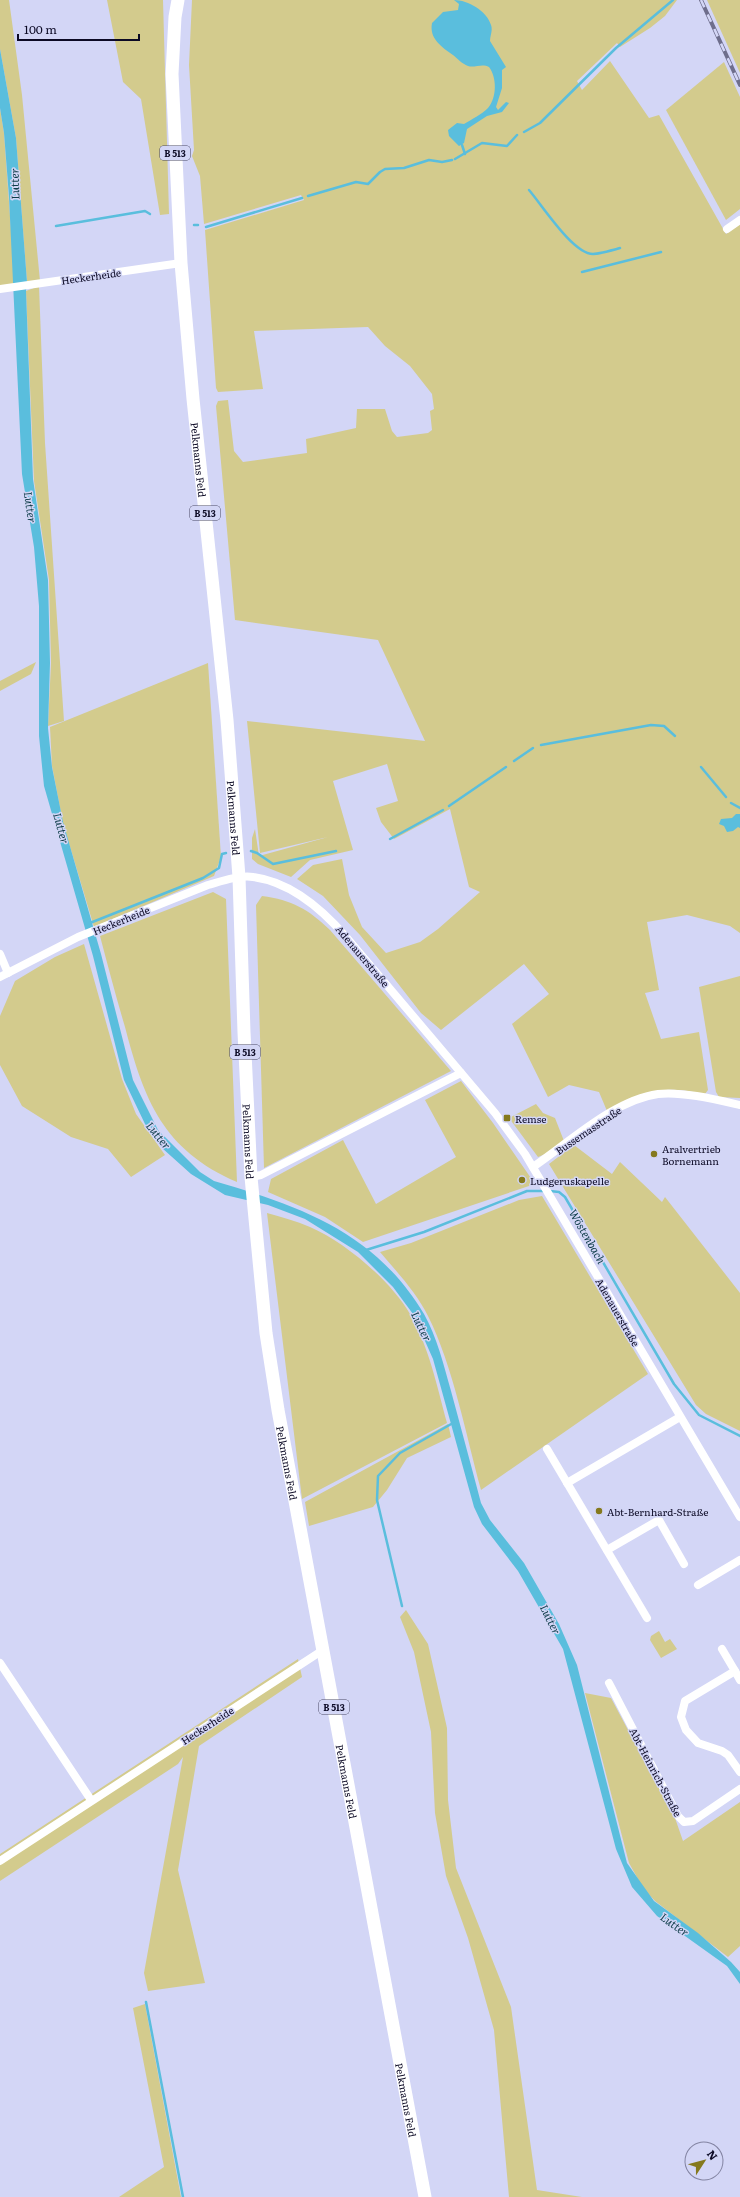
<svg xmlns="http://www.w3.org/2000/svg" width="740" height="2197" viewBox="0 0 740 2197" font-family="Literata,serif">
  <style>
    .green { fill: #d3cb8d }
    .water { fill: #5abedd }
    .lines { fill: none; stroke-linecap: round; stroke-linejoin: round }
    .stream { stroke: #5abedd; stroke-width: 2.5 }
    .street { stroke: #fff; stroke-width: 8 }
    .primary { stroke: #fff; stroke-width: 13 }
    .rail-casing { stroke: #6e6e8c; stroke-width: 4 }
    .rail { stroke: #d3d6f6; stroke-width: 2.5; stroke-dasharray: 8; stroke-linecap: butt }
    .poi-dot { fill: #85791d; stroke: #d3d6f6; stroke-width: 1.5 }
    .labels { text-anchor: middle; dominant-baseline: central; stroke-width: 3; stroke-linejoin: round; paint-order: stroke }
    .shield { fill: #d3d6f6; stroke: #474663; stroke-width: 1 }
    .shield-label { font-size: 9px; font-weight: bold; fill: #0b0924 }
    .street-label { font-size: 10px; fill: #0b0924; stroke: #d3d6f6 }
    .poi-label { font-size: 10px; fill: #0b0924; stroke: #d3d6f6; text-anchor: start }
    .water-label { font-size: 11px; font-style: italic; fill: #0e3c49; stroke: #d3d6f6 }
  </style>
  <rect width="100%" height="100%" fill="#d3d6f6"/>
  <g class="green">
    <polygon points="0,0 9,0 22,95 40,281 27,282 16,138 0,49"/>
    <polygon points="107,0 163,0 169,214 160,215 141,99 123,82"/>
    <path d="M192 0H677L665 16 650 28 620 47 617 43 577 81 582 90 610 61 649 118 659 115 726 234 740 224V933L730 926 687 915 647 922 659 990 645 993 661 1039 699 1032 708 1090 705 1094C696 1093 687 1090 677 1090 651 1088 630 1097 607 1111L599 1092 569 1085 548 1097 512 1024 549 994 524 964 441 1030 421 1013 360 935 323 896 297 879 313 865 342 859 349 895 362 927 386 953 420 942 438 929 480 892 469 887 450 809 394 839 381 822 376 808 398 801 387 764 333 781 353 850 310 860 291 877 258 864 252 859V838L255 829 259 856 328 837 260 853 247 721 425 741 378 640 235 620 216 406 218 401 228 400 234 451 243 462 307 453 306 439 356 428 357 409H385L392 431 397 437 428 433 432 430 430 411 434 409 432 394 410 366 385 346 368 327 254 331 263 389 218 392 216 388 205 230 304 200 301 195 204 224 200 176 192 156 194 150 189 65Z"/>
    <polygon points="707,0 740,0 740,73"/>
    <polygon points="724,62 740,97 740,209 726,220 666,110"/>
    <polygon points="0,108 4,133 15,285 0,287"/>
    <polygon points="39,286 45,443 64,721 48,726 51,663 49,580 34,481 26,291"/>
    <polygon points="36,662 31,674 0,691 0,681"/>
    <polygon points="208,663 221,857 214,876 94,927 63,823 52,766 50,727"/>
    <path d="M213 892 226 899 237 1182C163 1150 144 1100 125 1027 116 997 108 966 100 936Z"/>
    <path d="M262 896C292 900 308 909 330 930L451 1071 264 1168 256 905Z"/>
    <polygon points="84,944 122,1079 136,1114 165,1155 131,1177 108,1149 71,1137 22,1106 0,1065 0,1016 15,981 55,957"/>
    <polygon points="740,976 740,1098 719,1097 716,1092 699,987"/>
    <polygon points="461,1081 493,1123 535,1184 363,1242 325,1217 268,1192 271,1179 343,1140 376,1204 456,1157 425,1100"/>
    <polygon points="536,1104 543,1113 555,1118 564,1141 548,1153 538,1157 509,1118"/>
    <polygon points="574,1145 612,1174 620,1162 662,1202 665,1197 740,1293 740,1431 706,1414 696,1405 549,1164"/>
    <path d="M542 1196 648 1374 481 1490C466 1435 453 1366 428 1316 416 1292 397 1272 380 1252L411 1243 519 1200Z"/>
    <path d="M267 1213C281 1217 296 1221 310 1227 345 1242 391 1281 410 1314 429 1347 437 1386 447 1423L302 1499Z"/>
    <polygon points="448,1424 451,1437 407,1458 387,1490 373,1507 309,1526 305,1502"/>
    <polygon points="406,1610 428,1644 447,1728 448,1800 456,1868 511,2007 537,2190 582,2197 509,2197 494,2030 468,1938 446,1876 435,1813 431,1732 414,1652 400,1617"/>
    <polygon points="659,1631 665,1642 670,1639 677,1649 661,1658 650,1640 651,1636"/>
    <polygon points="298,1659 302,1677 199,1746 178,1870 205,1983 148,1991 144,1973 183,1757 178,1764 0,1881 0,1854"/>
    <polygon points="585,1693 611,1698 675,1818 683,1841 740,1802 740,1946 728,1957 655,1901 643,1888 629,1863"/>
    <polygon points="145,2004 181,2197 119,2197 164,2167 133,2008"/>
  </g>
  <g class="water">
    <path d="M454 0C468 0 487 11 491 25 493 30 490 36 490 41L506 67 502 70V88L496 107 498 110 506 102 509 103 502 112 487 116 467 129 464 143 459 146 449 136 448 130 457 123 464 124C472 119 481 115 488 108 497 98 497 77 489 67 482 63 475 68 468 66 462 64 457 58 453 55 442 47 429 39 432 23L443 12 458 10 459 4Z"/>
    <path d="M0 49 16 138 27 282 26 291 33 479 48 580 50 663 48 728 52 767 63 822 101 954 133 1080 158 1130 200 1172 214 1181C300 1206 375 1232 424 1314 437 1337 444 1366 451 1391 461 1428 471 1465 481 1503L490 1520 524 1563 559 1624 577 1665 627 1863 654 1901 698 1933 731 1962 740 1972V1984L727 1966 657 1916 632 1887 616 1849 563 1649 518 1571 482 1524 474 1507 433 1359 413 1314 393 1287 358 1252 305 1219 268 1205 225 1195 191 1174 162 1148 145 1124 124 1080 93 956 44 786 39 736V606L34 547 22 474 9 197 4 133 0 108Z"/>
    <polygon points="736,814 740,814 740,828 738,827 733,831 727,832 724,826 719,824 721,819 732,818"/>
  </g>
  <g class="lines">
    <g class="stream">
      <polyline points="524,132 540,123 616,48 673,0"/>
      <polyline points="462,145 465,154"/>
      <polyline points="455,159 482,143 507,146 517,135"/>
      <path d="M529 190C542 205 573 254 593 254 599 254 613 250 620 248"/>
      <polyline points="308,196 356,182 368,184 380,172 385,169 404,168 429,160 442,162 452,160"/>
      <polyline points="194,225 198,225"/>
      <polyline points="56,226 145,211 150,214"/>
      <polyline points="206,227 302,198"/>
      <polyline points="582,272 661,252"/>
      <polyline points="541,745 651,725 664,726 675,736"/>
      <polyline points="514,761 533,748"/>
      <polyline points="701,767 726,797"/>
      <polyline points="731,803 740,808"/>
      <polyline points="449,806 506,767"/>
      <polyline points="390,839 443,810"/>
      <polyline points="251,851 257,853 273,864 336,851"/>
      <polyline points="90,923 203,878 219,868 222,854 226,853"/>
      <polyline points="550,1191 559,1192 565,1197 674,1384 699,1415 740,1436"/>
      <polyline points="366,1250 424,1232 527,1191 545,1191"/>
      <polyline points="402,1606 377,1500 378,1476 400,1453 453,1423"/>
      <polyline points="146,2002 183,2197"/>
    </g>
    <g class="street">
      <polyline points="727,229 740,220"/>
      <polyline points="0,289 181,263"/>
      <polyline points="0,954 8,973"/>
      <path d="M0 977 78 937 208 885C222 881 239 875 253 877 292 882 323 910 347 938L495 1113 525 1154 740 1517"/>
      <path d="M533 1167C570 1142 614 1100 658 1094 681 1091 718 1100 740 1105"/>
      <polyline points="251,1177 261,1175 461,1073"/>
      <polyline points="547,1449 647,1618"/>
      <polyline points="567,1483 680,1417"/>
      <polyline points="607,1550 659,1520 684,1564"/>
      <polyline points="698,1585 740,1560"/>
      <polyline points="722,1649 735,1671 685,1701 681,1717 686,1730 698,1743 722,1751 728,1755 740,1772"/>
      <polyline points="0,1663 91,1800"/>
      <polyline points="735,1671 740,1680"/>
      <polyline points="609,1683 678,1816 684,1822 693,1821 740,1789"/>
      <polyline points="0,1861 323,1650"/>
    </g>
    <path class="primary" id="s1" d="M178 0 175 17 172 74 181 263 193 399 227 720 239 877 244 1032 251 1177 266 1333 278 1410 425 2197"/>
    <g class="rail-casing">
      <polyline id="rail" points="701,0 740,85"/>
    </g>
    <use href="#rail" class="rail"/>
  </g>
  <g class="poi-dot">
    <rect x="503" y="1114" width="8" height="8" rx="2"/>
    <circle cx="654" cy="1154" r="4"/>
    <circle cx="522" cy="1180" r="4"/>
    <circle cx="599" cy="1511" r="4"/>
  </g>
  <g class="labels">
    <g class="shield">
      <rect x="160" y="146" width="30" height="14" rx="3"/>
      <rect x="190" y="506" width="30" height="14" rx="3"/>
      <rect x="230" y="1045" width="30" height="14" rx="3"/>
      <rect x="319" y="1700" width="30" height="14" rx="3"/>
    </g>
    <g class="shield-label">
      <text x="175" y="153">B 513</text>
      <text x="205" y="513">B 513</text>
      <text x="245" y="1052">B 513</text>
      <text x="334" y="1707">B 513</text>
    </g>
    <g class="street-label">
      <text transform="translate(91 276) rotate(-8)">Heckerheide</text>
      <text stroke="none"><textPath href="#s1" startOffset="461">Pelkmanns Feld</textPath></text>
      <text stroke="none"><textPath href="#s1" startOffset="821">Pelkmanns Feld</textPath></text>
      <text transform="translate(121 920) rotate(-22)">Heckerheide</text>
      <text transform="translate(363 956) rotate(50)">Adenauerstraße</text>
      <text transform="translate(588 1130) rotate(-34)">Bussemasstraße</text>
      <text stroke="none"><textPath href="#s1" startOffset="1145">Pelkmanns Feld</textPath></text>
      <text transform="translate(618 1312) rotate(60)">Adenauerstraße</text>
      <text stroke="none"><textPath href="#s1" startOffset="1469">Pelkmanns Feld</textPath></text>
      <text transform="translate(207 1725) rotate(-33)">Heckerheide</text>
      <text transform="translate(656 1772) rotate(62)">Abt-Heinrich-Straße</text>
      <text stroke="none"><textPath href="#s1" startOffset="1793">Pelkmanns Feld</textPath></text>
      <text stroke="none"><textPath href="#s1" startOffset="2117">Pelkmanns Feld</textPath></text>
    </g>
    <g class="poi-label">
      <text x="515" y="1118">Remse</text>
      <text x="662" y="1148">Aralvertrieb<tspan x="662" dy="12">Bornemann</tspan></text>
      <text x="530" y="1180">Ludgeruskapelle</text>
      <text x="607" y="1511">Abt-Bernhard-Straße</text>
    </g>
    <g class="water-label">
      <text transform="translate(14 184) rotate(-92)">Lutter</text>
      <text transform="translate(31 507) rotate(82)">Lutter</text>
      <text transform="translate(62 828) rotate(75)">Lutter</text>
      <text transform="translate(159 1135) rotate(51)">Lutter</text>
      <text transform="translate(588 1236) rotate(60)">Wöstenbach</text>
      <text transform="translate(422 1326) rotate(64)">Lutter</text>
      <text transform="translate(551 1619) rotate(63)">Lutter</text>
      <text transform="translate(675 1924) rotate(35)">Lutter</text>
    </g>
  </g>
  <g transform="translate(704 2161) rotate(54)"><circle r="19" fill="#d3d6f6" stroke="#8384a2"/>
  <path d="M0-3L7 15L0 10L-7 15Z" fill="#85791d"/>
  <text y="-6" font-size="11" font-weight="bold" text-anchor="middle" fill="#0b0924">N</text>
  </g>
  <path d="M18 34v6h121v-6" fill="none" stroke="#0b0924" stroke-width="2"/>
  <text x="24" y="34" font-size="12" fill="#0b0924" stroke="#d3d6f6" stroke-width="3" paint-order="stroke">100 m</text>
</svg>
